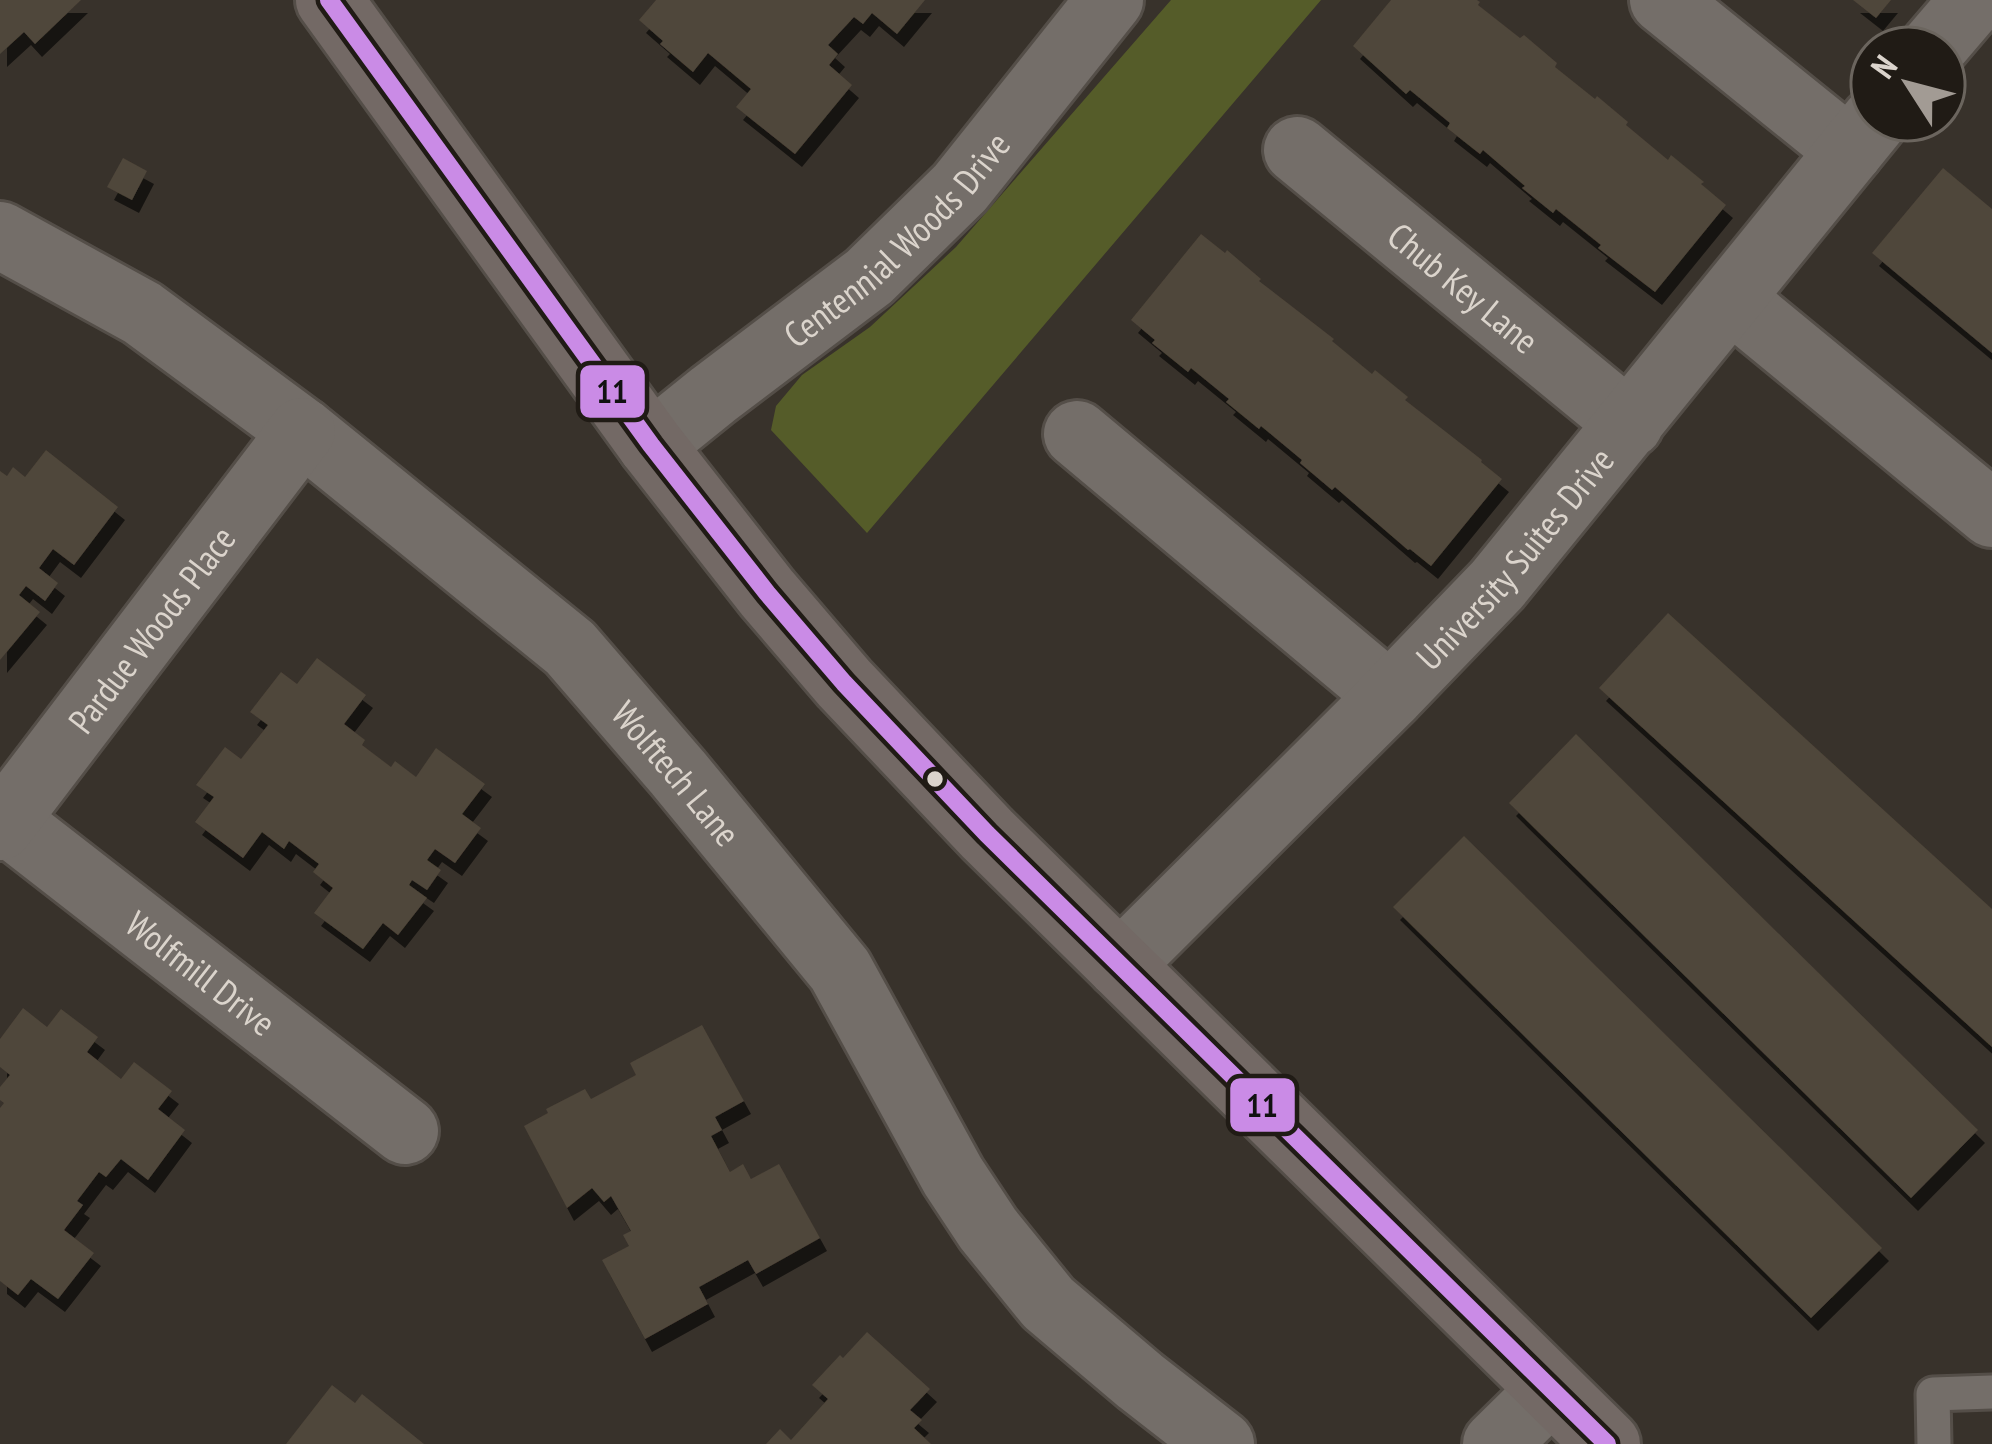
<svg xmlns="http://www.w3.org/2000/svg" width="1992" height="1444" viewBox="0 0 1992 1444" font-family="'PT Sans Narrow',sans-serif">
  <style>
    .forest { fill: #555c29 }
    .building { fill: #4f463a; filter: url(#shadow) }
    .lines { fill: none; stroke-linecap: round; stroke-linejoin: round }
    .lane-casing { stroke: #544e48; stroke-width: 39 }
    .street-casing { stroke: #544e48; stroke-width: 72 }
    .secondary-casing { stroke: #544e48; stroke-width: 72 }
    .lane { stroke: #746e69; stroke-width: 33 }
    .street { stroke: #746e69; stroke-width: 66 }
    .secondary { stroke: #736965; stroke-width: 66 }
    .bus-1-casing { stroke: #201b15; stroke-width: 27 }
    .bus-1 { stroke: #ca8be6; stroke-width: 18 }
    .bus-dot { fill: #dbd4cc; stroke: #201b15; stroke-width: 4.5 }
    .labels { text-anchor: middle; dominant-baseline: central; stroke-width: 10; stroke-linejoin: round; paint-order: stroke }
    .street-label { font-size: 36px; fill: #dbd4cc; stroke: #201b15 }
    .line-badge { stroke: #201b15; stroke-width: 4.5 }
    .pale-badge-label { font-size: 33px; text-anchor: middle; font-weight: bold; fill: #111 }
  </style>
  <defs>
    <filter id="shadow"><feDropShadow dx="7" dy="13" stdDeviation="0" flood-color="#0009"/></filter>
  </defs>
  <rect width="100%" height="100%" fill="#38322b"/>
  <polygon class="forest" points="1171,0 1321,0 867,533 771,430 776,406 802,375 870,327 956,247"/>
  <g class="building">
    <polygon points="0,0 81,0 35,44 24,32 0,54"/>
    <polygon points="656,0 925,0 897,34 872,13 863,24 854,17 828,45 838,54 829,65 852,85 795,154 736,107 751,89 708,53 693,72 660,44 663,41 639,20"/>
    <polygon points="1391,0 1477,0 1480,2 1478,5 1520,38 1524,35 1557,63 1555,67 1595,99 1597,96 1628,122 1626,125 1668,160 1671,155 1704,182 1701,184 1726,205 1655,292 1598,248 1601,245 1556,209 1553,213 1522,188 1525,186 1483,150 1480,154 1447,128 1450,123 1410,90 1406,94 1353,46"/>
    <polygon points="1853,0 1891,0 1876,18"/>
    <polygon points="123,158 147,171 132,200 107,187"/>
    <polygon points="1943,168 1992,209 1992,353 1872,253"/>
    <polygon points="1201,234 1225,253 1227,250 1261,279 1259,281 1334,339 1332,341 1372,374 1375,370 1408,397 1405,400 1482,460 1481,462 1502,479 1431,566 1410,549 1408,550 1335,487 1332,490 1300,463 1302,460 1261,426 1259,429 1226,402 1229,399 1191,368 1188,372 1152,343 1155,340 1131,320"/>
    <polygon points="46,450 118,507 74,565 53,549 39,568 58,583 45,601 26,586 19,595 40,612 0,660 0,471 7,476 13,467 25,477"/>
    <polygon points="1668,613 1992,909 1992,1047 1599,688"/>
    <polygon points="317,658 366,695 344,724 365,740 362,745 391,767 395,761 416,777 436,748 485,784 462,814 481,828 455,863 435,849 427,860 441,870 427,890 412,880 409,885 427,898 398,935 383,923 363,949 314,913 333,888 313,872 319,864 289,841 284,849 262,832 243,858 195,822 214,797 196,785 225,747 241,759 268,725 250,712 281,672 297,684"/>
    <polygon points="1576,734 1978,1130 1911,1198 1509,803"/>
    <polygon points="1464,836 1882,1248 1811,1318 1393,907"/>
    <polygon points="23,1008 47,1027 61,1009 98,1037 87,1052 121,1079 134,1062 172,1091 158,1109 185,1130 148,1180 121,1159 106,1177 99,1172 77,1201 83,1205 64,1230 94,1253 58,1299 31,1279 18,1295 0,1281 0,1108 4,1103 0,1100 0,1087 10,1075 0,1067 0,1039"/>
    <polygon points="702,1025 744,1101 715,1117 722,1130 711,1136 730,1172 743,1164 751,1179 779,1164 820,1238 756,1274 748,1260 699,1287 708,1304 645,1339 602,1260 629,1246 623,1235 631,1231 611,1196 604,1202 592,1188 567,1208 524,1126 548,1113 546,1109 585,1089 591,1099 636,1075 630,1063"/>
    <polygon points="867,1332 930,1389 910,1410 922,1420 914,1428 931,1444 766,1444 780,1429 791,1440 828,1399 812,1385 840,1355 843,1358"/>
    <polygon points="332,1385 355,1403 362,1394 424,1444 286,1444"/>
  </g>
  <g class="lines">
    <g class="lane-casing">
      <polyline id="lane" points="1934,1444 1933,1394 1992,1392"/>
    </g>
    <g class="street-casing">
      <g id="street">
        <polyline points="1663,0 1850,151"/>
        <polyline points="1933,48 1974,0"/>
        <path id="s1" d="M1297 150 1630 424"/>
        <path id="s2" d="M0 235 142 313 302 431 570 648 678 773 840 970 953 1176 988 1229 1048 1303 1140 1381 1221 1444"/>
        <polyline points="1731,299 1992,514"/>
        <polyline points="1077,434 1390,696"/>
        <path id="s3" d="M651 445 713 395 869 277 960 188 1110 0"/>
        <path id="s4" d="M0 816 405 1131"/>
        <path id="s5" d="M0 827 302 431"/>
        <path id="s6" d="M1120 965 1390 696 1497 585 1875 120"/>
        <polyline points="1496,1444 1551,1390"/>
      </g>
    </g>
    <g class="secondary-casing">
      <polyline id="secondary" points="329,0 651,445 767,593 844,683 987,834 1607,1444"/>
    </g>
    <use href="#lane" class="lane"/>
    <use href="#street" class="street"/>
    <use href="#secondary" class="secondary"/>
    <g class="bus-1-casing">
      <polyline id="bus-1" points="329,0 651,445 767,593 844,683 987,834 1607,1444"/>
    </g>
    <use href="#bus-1" class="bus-1"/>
  </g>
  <circle class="bus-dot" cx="935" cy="779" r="10"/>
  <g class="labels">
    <g class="street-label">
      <text stroke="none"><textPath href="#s3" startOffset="321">Centennial Woods Drive</textPath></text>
      <text stroke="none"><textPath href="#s1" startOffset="216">Chub Key Lane</textPath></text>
      <text stroke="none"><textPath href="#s6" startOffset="567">University Suites Drive</textPath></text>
      <text stroke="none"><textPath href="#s5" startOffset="249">Pardue Woods Place</textPath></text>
      <text stroke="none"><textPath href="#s2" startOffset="870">Wolftech Lane</textPath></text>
      <text stroke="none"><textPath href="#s4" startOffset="255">Wolfmill Drive</textPath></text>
    </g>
  </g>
  <g class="line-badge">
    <rect x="578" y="363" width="69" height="57" rx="12" fill="#ca8be6"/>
    <rect x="1228" y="1076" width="69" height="58" rx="12" fill="#ca8be6"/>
  </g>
  <g class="pale-badge-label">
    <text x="612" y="403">11</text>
    <text x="1262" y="1117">11</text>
  </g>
  <g transform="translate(1908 84) rotate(306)"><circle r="57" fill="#201b15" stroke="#6b655e" stroke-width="3"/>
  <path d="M0-9L21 45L0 30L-21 45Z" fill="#a29b94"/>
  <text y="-18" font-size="33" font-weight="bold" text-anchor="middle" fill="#dbd4cc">N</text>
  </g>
</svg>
